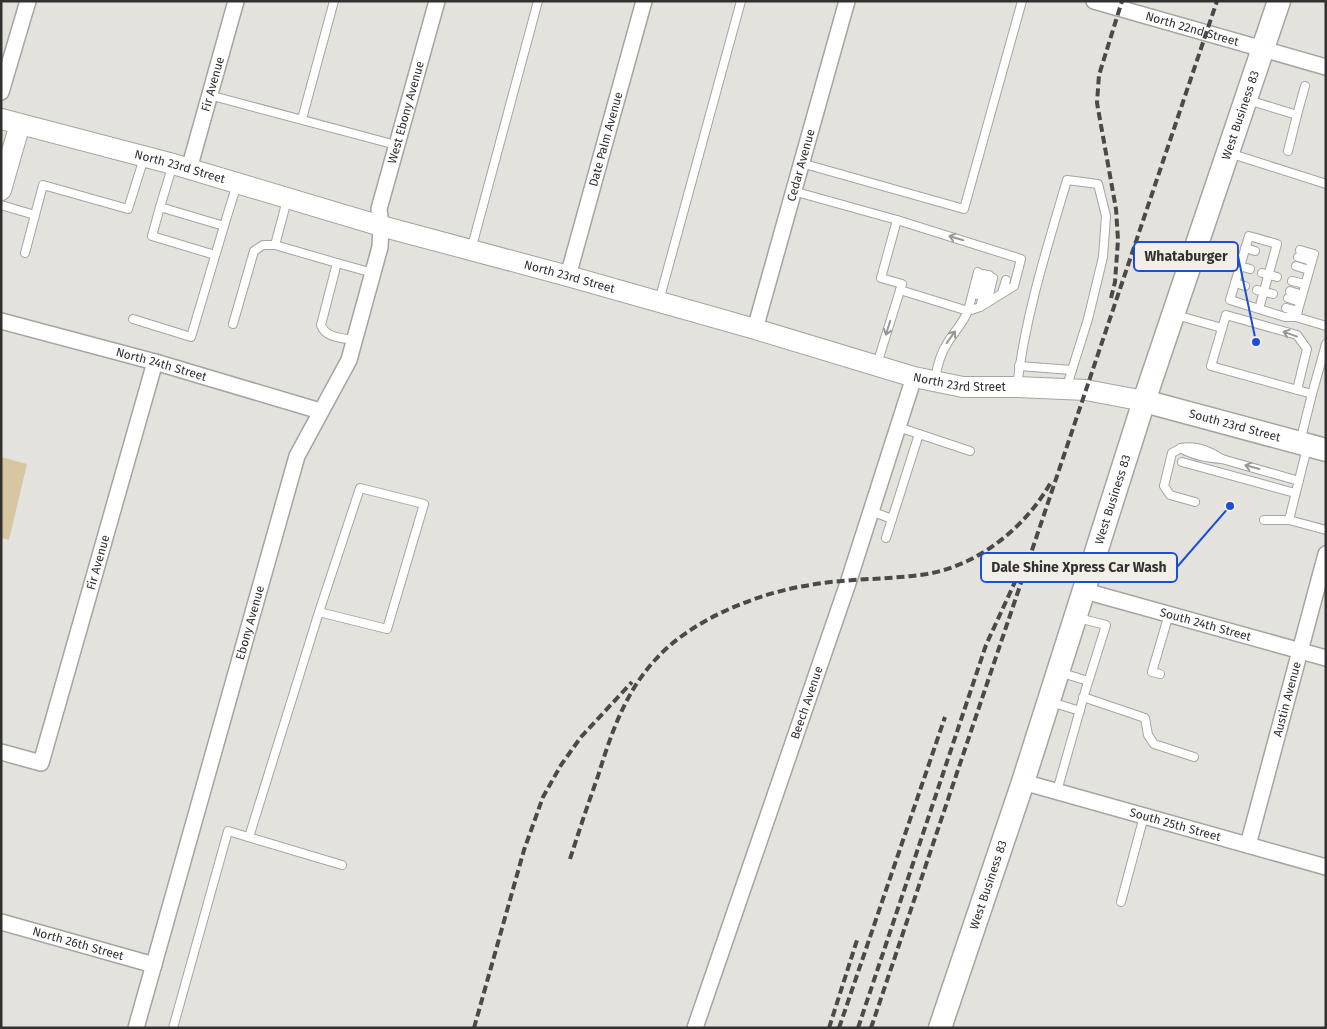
<svg xmlns="http://www.w3.org/2000/svg" width="1327" height="1029" viewBox="0 0 1327 1029" font-family="'Fira Sans',sans-serif">
  <style>
    .green { fill: #d8c6a3 }
    .lines { fill: none; stroke-linecap: round; stroke-linejoin: round }
    .lane-casing { stroke: #a6a49f; stroke-width: 10 }
    .street-casing { stroke: #a6a49f; stroke-width: 18 }
    .secondary-casing { stroke: #a6a49f; stroke-width: 22 }
    .primary-casing { stroke: #a6a49f; stroke-width: 25 }
    .lane { stroke: #fff; stroke-width: 8 }
    .street { stroke: #fff; stroke-width: 15 }
    .secondary { stroke: #fff; stroke-width: 20 }
    .primary { stroke: #fff; stroke-width: 22 }
    .rail { stroke: #4b4a48; stroke-width: 4; stroke-dasharray: 8 4; stroke-linecap: butt }
    .oneway { stroke: #989897 }
    .labels { text-anchor: middle; dominant-baseline: central; stroke-width: 5; stroke-linejoin: round; paint-order: stroke }
    .street-label { font-size: 12px; fill: #32312f; stroke: #f2efe9 }
    .leader { fill: none; stroke: #1d4ed8; stroke-width: 2 }
    .callout-dot { fill: #1d4ed8; stroke: #f2efe9; stroke-width: 2 }
    .callout { fill: #f2efe9; stroke: #1d4ed8; stroke-width: 2 }
    .callout-label { font-size: 14px; text-anchor: middle; font-weight: bold; fill: #32312f }
  </style>
  <rect width="100%" height="100%" fill="#e4e2dc"/>
  <polygon class="green" points="1,457 27,464 9,540 1,538"/>
  <g class="lines">
    <g class="lane-casing">
      <g id="lane">
        <polyline points="209,95 396,145"/>
        <polyline points="1248,100 1297,115 1305,86"/>
        <polyline points="302,119 334,1"/>
        <polyline points="1288,151 1297,115"/>
        <polyline points="1229,153 1326,184"/>
        <polyline points="801,163 964,209 1022,1"/>
        <polyline points="173,164 160,207 224,226 237,184"/>
        <path d="M793 191 897 220 1021 259 1014 286 980 307 968 311C963 323 955 331 948 342 940 354 937 366 935 380"/>
        <polyline points="287,200 275,245 337,263"/>
        <polyline points="1,205 35,215 43,185 128,209 144,158"/>
        <polyline points="160,207 152,236 215,255"/>
        <polyline points="1245,248 1255,251"/>
        <polyline points="471,250 538,1"/>
        <polyline points="25,253 35,215"/>
        <polyline points="1196,253 1250,269"/>
        <polyline points="1298,257 1311,261"/>
        <polyline points="1296,266 1309,270"/>
        <polyline points="1262,273 1277,277"/>
        <polyline points="1292,281 1305,284"/>
        <polyline points="1235,283 1245,286"/>
        <polyline points="900,290 968,311 978,272"/>
        <polyline points="1257,290 1273,294"/>
        <polyline points="1290,291 1302,295"/>
        <polyline points="1002,293 1006,280"/>
        <polyline points="977,295 984,274"/>
        <polyline points="1288,298 1300,302"/>
        <polyline points="659,301 741,1"/>
        <polyline points="987,303 993,278"/>
        <polyline points="980,307 989,275"/>
        <polyline points="1286,308 1298,311"/>
        <polyline points="1259,309 1277,244 1249,236 1230,300 1285,317 1296,317 1326,326"/>
        <polyline points="1176,315 1222,328"/>
        <polyline points="1296,317 1314,254 1300,250"/>
        <polyline points="133,319 191,337 224,226"/>
        <polyline points="233,324 254,251 263,245 275,245"/>
        <path d="M354 340C343 338 325 338 321 325L337 263 373 273"/>
        <polyline points="877,364 902,284 881,278 897,220"/>
        <polyline points="1019,366 1072,370"/>
        <path d="M1017 387C1025 316 1047 248 1067 180L1098 184 1106 216 1103 257 1088 319 1066 389"/>
        <polyline points="1297,390 1307,349 1297,335 1226,315 1211,366 1312,394 1300,442"/>
        <polyline points="1312,394 1326,344"/>
        <polyline points="919,434 970,451"/>
        <path d="M1181 448C1196 445 1209 450 1222 459"/>
        <polyline points="1307,448 1289,520 1326,530"/>
        <polyline points="1182,462 1295,493"/>
        <path d="M1195 502 1170 495 1164 486 1172 453 1181 448C1193 456 1207 458 1222 459L1299 481"/>
        <polyline points="871,511 892,519 886,538"/>
        <polyline points="892,519 919,434 898,427"/>
        <polyline points="1264,520 1289,520"/>
        <polyline points="1059,672 1088,681"/>
        <polyline points="1160,674 1152,672 1169,614"/>
        <polyline points="1083,697 1145,718 1148,735 1154,744 1194,757"/>
        <polyline points="1051,702 1080,711"/>
        <polyline points="1057,791 1085,692 1106,625 1078,618"/>
        <polyline points="249,837 319,612 387,629 424,504 360,488 319,612"/>
        <polyline points="1121,902 1144,816"/>
        <polyline points="173,1028 228,831 342,865"/>
      </g>
    </g>
    <g class="street-casing">
      <g id="street">
        <path id="s1" d="M1094 1 1326 67"/>
        <polyline points="1,92 28,1"/>
        <path id="s2" d="M189 169 236 1"/>
        <path id="s3" d="M568 276 644 1"/>
        <path id="s4" d="M1 321 155 362 320 411"/>
        <path id="s5" d="M755 329 847 1"/>
        <path id="s6" d="M1085 591 1326 658"/>
        <path id="s7" d="M1 752 41 763 155 362"/>
        <path id="s8" d="M1023 782 1326 867"/>
        <path id="s9" d="M1248 845 1326 554"/>
        <path id="s10" d="M1 922 154 965"/>
        <path id="s11" d="M136 1028 297 456 349 360 380 247 381 226 379 209 437 1"/>
        <path id="s12" d="M695 1028 849 580 914 377"/>
      </g>
    </g>
    <g class="secondary-casing">
      <g id="secondary">
        <path id="s13" d="M1 119 173 164 381 226 568 276 755 329 914 377 963 387H1017L1086 390 1144 401"/>
        <polyline points="1,190 20,124"/>
      </g>
    </g>
    <g class="primary-casing">
      <g id="primary">
        <path id="s14" d="M1144 401 1326 450"/>
        <path id="s15" d="M940 1028 1023 782 1144 401 1279 1"/>
      </g>
    </g>
    <use href="#lane" class="lane"/>
    <use href="#street" class="street"/>
    <use href="#secondary" class="secondary"/>
    <use href="#primary" class="primary"/>
    <g class="rail">
      <polyline points="1111,298 1115,282 1118,240 1116,209 1097,103 1099,75 1122,1"/>
      <path d="M570 859C579 831 588 804 598 776 611 734 625 692 656 659 692 619 758 593 810 585 849 578 888 580 927 574 979 565 1026 527 1051 482"/>
      <polyline points="474,1028 524,850 543,797 561,765 581,737 632,682"/>
      <polyline points="829,1028 858,937"/>
      <polyline points="839,1028 945,717"/>
      <polyline points="858,1028 986,645 1020,571"/>
      <polyline points="871,1028 1217,1"/>
    </g>
  </g>
  <defs><path id="oneway-shaft" d="M-6 0H5M1.5-3L5.5 0L1.5 3" fill="none" stroke-width="1.6" stroke-linecap="round" stroke-linejoin="round" transform="scale(1.25)"/></defs>
  <g class="oneway">
    <use href="#oneway-shaft" transform="translate(956 238) rotate(-163)"/>
    <use href="#oneway-shaft" transform="translate(888 328) rotate(107)"/>
    <use href="#oneway-shaft" transform="translate(1290 334) rotate(-160)"/>
    <use href="#oneway-shaft" transform="translate(951 337) rotate(-54)"/>
    <use href="#oneway-shaft" transform="translate(1252 467) rotate(-164)"/>
  </g>
  <g class="labels">
    <g class="street-label">
      <text stroke="none"><textPath href="#s1" startOffset="102">North 22nd Street</textPath></text>
      <text stroke="none"><textPath href="#s2" startOffset="88">Fir Avenue</textPath></text>
      <text stroke="none"><textPath href="#s11" startOffset="959">West Ebony Avenue</textPath></text>
      <text stroke="none"><textPath href="#s15" startOffset="961">West Business 83</textPath></text>
      <text stroke="none"><textPath href="#s3" startOffset="142">Date Palm Avenue</textPath></text>
      <text stroke="none"><textPath href="#s5" startOffset="170">Cedar Avenue</textPath></text>
      <text stroke="none"><textPath href="#s13" startOffset="185">North 23rd Street</textPath></text>
      <text stroke="none"><textPath href="#s13" startOffset="590">North 23rd Street</textPath></text>
      <text stroke="none"><textPath href="#s4" startOffset="166">North 24th Street</textPath></text>
      <text stroke="none"><textPath href="#s13" startOffset="995">North 23rd Street</textPath></text>
      <text stroke="none"><textPath href="#s14" startOffset="94">South 23rd Street</textPath></text>
      <text stroke="none"><textPath href="#s15" startOffset="556">West Business 83</textPath></text>
      <text stroke="none"><textPath href="#s7" startOffset="250">Fir Avenue</textPath></text>
      <text stroke="none"><textPath href="#s11" startOffset="421">Ebony Avenue</textPath></text>
      <text stroke="none"><textPath href="#s6" startOffset="125">South 24th Street</textPath></text>
      <text stroke="none"><textPath href="#s9" startOffset="151">Austin Avenue</textPath></text>
      <text stroke="none"><textPath href="#s12" startOffset="344">Beech Avenue</textPath></text>
      <text stroke="none"><textPath href="#s8" startOffset="158">South 25th Street</textPath></text>
      <text stroke="none"><textPath href="#s15" startOffset="151">West Business 83</textPath></text>
      <text stroke="none"><textPath href="#s10" startOffset="80">North 26th Street</textPath></text>
    </g>
  </g>
  <path class="leader" d="M1256 342L1238 256M1230 506L1177 567"/>
  <g class="callout-dot">
    <circle cx="1256" cy="342" r="5"/>
    <circle cx="1230" cy="506" r="5"/>
  </g>
  <g class="callout">
    <rect x="1134" y="242" width="104" height="29" rx="5"/>
    <rect x="981" y="553" width="196" height="29" rx="5"/>
  </g>
  <g class="callout-label">
    <text x="1186" y="261">Whataburger</text>
    <text x="1079" y="572">Dale Shine Xpress Car Wash</text>
  </g>
  <rect width="1327" height="1029" fill="none" stroke="#32312f" stroke-width="5"/>
</svg>
